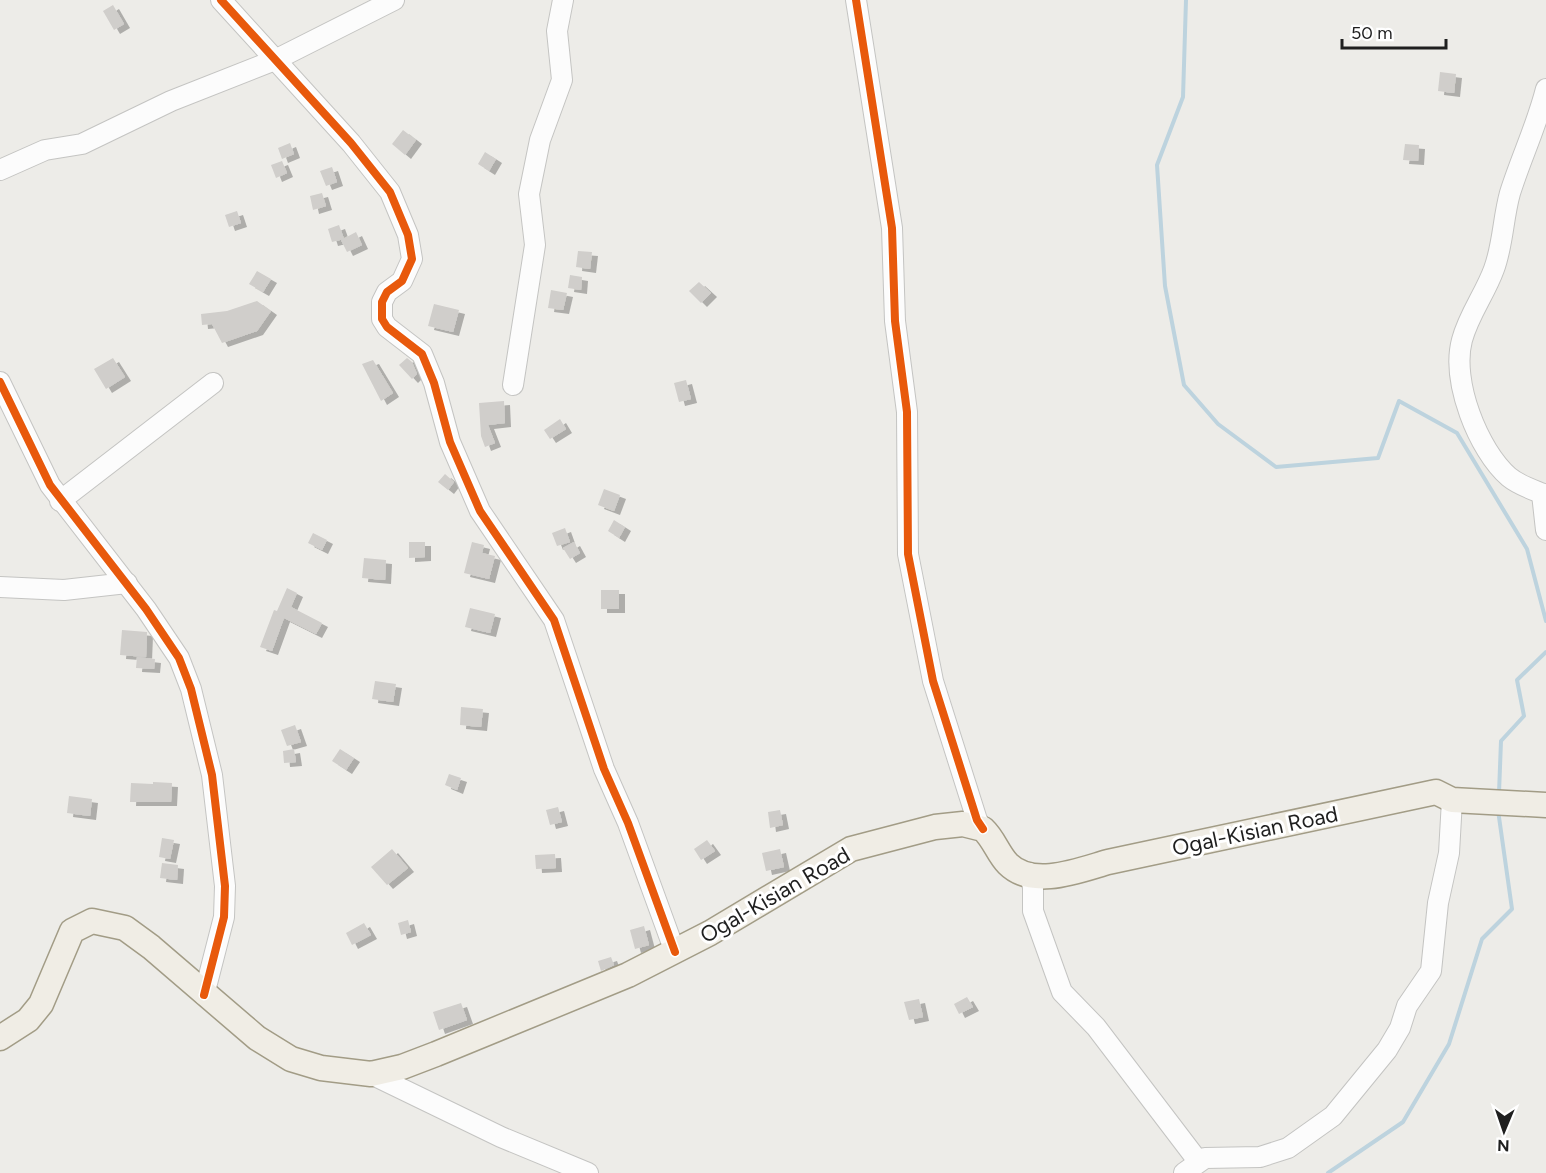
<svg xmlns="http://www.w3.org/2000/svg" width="1546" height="1173" viewBox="0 0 1546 1173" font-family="Figtree,sans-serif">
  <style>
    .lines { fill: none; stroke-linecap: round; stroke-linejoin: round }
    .stream { stroke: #bdd3de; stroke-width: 4 }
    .building { fill: #d0cecb; filter: url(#shadow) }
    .minor-casing { stroke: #c4c4c2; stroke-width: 22 }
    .major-casing { stroke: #a29c86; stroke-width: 27 }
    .minor { stroke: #fcfcfc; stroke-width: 20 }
    .major { stroke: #f0ede5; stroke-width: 24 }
    .cycleway-casing { stroke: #fff; stroke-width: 11 }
    .cycleway { stroke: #e8590c; stroke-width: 8 }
    .labels { text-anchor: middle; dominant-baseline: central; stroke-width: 6; stroke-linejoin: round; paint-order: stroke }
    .street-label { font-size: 22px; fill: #1f1f1f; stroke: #fff }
  </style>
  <defs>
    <filter id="shadow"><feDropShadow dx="6" dy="4" stdDeviation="0" flood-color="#0004"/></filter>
  </defs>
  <rect width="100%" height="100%" fill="#edece8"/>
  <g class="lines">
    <g class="stream">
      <polyline points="1186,0 1183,97 1157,165 1165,286 1184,385 1218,424 1276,467 1378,458 1399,401 1457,433 1527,549 1546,621"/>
      <polyline points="1499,793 1501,741 1524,716 1517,680 1546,652"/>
      <polyline points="1328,1173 1403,1122 1449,1044 1482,939 1512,909 1498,810"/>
    </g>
  </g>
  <g class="building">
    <polygon points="113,5 124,24 114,30 103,11"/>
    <polygon points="1440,72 1456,74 1454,93 1438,91"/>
    <polygon points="403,130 416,140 405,155 392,144"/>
    <polygon points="290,143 294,154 282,159 278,148"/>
    <polygon points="1405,144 1419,145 1418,161 1403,160"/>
    <polygon points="485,152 496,159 489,171 478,164"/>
    <polygon points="282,161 287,173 276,178 271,165"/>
    <polygon points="332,167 337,182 326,186 320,171"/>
    <polygon points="322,193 326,206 313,210 310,196"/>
    <polygon points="237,211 241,223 229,227 225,215"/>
    <polygon points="339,225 344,239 332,242 328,229"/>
    <polygon points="356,232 362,245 347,252 341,240"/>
    <polygon points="578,251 592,252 590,269 576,267"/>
    <polygon points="257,271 271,279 263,292 249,284"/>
    <polygon points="570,275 582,277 581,290 568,288"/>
    <polygon points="699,282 711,293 701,303 689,291"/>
    <polygon points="551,290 567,293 563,310 548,308"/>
    <polygon points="257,301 271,311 257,331 222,343 212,324 202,325 201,314 227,311"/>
    <polygon points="434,304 459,310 453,332 428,326"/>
    <polygon points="113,358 125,377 106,389 94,369"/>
    <polygon points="407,358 412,362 417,374 412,379 399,365"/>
    <polygon points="373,360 393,393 381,401 362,364"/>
    <polygon points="686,380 691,399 679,402 674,383"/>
    <polygon points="504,401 505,423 488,425 495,443 485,447 481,436 479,403"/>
    <polygon points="560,419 566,429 550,439 544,430"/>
    <polygon points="445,474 454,482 448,490 438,482"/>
    <polygon points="604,489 620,495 614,511 598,505"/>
    <polygon points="614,520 625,527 619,538 608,531"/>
    <polygon points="565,528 570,542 557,546 552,533"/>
    <polygon points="313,533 327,540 322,550 308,543"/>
    <polygon points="409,542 425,542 425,557 409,558"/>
    <polygon points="472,542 484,545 482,553 495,556 489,579 464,573"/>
    <polygon points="574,542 580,553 570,559 563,548"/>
    <polygon points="364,558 386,560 385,580 362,578"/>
    <polygon points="287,588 297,593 291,607 322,623 316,634 284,618 272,651 260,647 274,610 277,611"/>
    <rect x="601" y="590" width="18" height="19"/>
    <polygon points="470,608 495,614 490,633 465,627"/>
    <polygon points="122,630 147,632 146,657 120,655"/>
    <polygon points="137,657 155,659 154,669 136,668"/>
    <polygon points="375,681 396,684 393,702 372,699"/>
    <polygon points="461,707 483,709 481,727 460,725"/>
    <polygon points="295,725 301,742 287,746 281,730"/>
    <polygon points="294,749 296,762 284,763 283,751"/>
    <polygon points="340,749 354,758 346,770 332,761"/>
    <polygon points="449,774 461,778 457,790 445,785"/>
    <polygon points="153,782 172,783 171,802 130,802 131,783 153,784"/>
    <polygon points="69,796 92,799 90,816 67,813"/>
    <polygon points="558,807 562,822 550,825 546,810"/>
    <polygon points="780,810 783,825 770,828 768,812"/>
    <polygon points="162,838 174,840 170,859 159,857"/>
    <polygon points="707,840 715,851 701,860 694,849"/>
    <polygon points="392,849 408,868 387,885 371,867"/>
    <polygon points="780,849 784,867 766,871 762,853"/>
    <polygon points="555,854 556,868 536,869 535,855"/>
    <polygon points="162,863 178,865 177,880 160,878"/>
    <polygon points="408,920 411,932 401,935 398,923"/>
    <polygon points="364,923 371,935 352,945 346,933"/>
    <polygon points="644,926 649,945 635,949 630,930"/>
    <polygon points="611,957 614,965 601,971 598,961"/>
    <polygon points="967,997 973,1007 959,1014 954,1004"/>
    <polygon points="919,999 923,1017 909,1020 904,1002"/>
    <polygon points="461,1003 467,1020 439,1030 433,1012"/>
  </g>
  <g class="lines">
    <g class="minor-casing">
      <g id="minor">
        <polyline points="221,0 351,143 390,192 408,235 412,259 402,281 387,292 382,302 382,319 387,327 422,354 434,383 450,442 480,511 554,620 604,769 628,823 675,952"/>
        <polyline points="856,0 892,228 895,321 907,412 908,554 933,681 977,820 983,829"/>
        <path d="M1546 89C1537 125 1521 158 1510 193 1503 218 1503 245 1494 269 1485 294 1469 314 1462 340 1451 381 1478 450 1509 477 1520 486 1534 490 1546 495"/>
        <polyline points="0,170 45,150 82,144 171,101 275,60 394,0"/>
        <polyline points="0,382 50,485 146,609 179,658 191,689 212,775 225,886 224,917 204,995"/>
        <polyline points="513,385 535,245 529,194 540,140 562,80 557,31 563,0"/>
        <polyline points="1542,494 1546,530"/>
        <polyline points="60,501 213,383"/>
        <polyline points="0,587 64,590 127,583"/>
        <polyline points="1029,873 1033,887 1033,911 1062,992 1096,1027 1198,1161"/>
        <polyline points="371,1074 501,1137 588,1173"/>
        <polyline points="1184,1173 1205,1158 1260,1157 1288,1148 1333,1116 1387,1050 1400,1028 1407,1006 1431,971 1438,903 1449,853 1452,800"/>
      </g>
    </g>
    <g class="major-casing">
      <path id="major" d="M0 1038 28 1020 41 1004 72 931 92 921 125 928 151 947 257 1038 291 1059 321 1068 371 1074 402 1067 436 1054 628 975 710 933 851 849 935 827 963 824 983 829C994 839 998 854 1008 864 1033 889 1080 870 1108 862L1436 792 1452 800 1546 805"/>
    </g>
    <use href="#minor" class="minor"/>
    <use href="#major" class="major"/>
    <g class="cycleway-casing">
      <g id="cycleway">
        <polyline points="221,0 351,143 390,192 408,235 412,259 402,281 387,292 382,302 382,319 387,327 422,354 434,383 450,442 480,511 554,620 604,769 628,823 675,952"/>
        <polyline points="856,0 892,228 895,321 907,412 908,554 933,681 977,820 983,829"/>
        <polyline points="0,382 50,485 146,609 179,658 191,689 212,775 225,886 224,917 204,995"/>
      </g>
    </g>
    <use href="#cycleway" class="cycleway"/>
  </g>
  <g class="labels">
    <g class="street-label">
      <text transform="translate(1255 831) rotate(-12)">Ogal-Kisian Road</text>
      <text transform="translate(775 895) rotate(-30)">Ogal-Kisian Road</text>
    </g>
  </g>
  <g transform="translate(1504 1131) rotate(182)" stroke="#ffffff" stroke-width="4.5" paint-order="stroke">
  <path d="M0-4.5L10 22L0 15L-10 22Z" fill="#1f1f1f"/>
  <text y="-9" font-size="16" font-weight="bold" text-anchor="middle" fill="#1f1f1f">N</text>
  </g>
  <path d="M1342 39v9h104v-9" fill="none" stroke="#1f1f1f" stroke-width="3"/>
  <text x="1351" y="39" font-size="18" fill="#1f1f1f" stroke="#ffffff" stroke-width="4.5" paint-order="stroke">50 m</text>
</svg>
